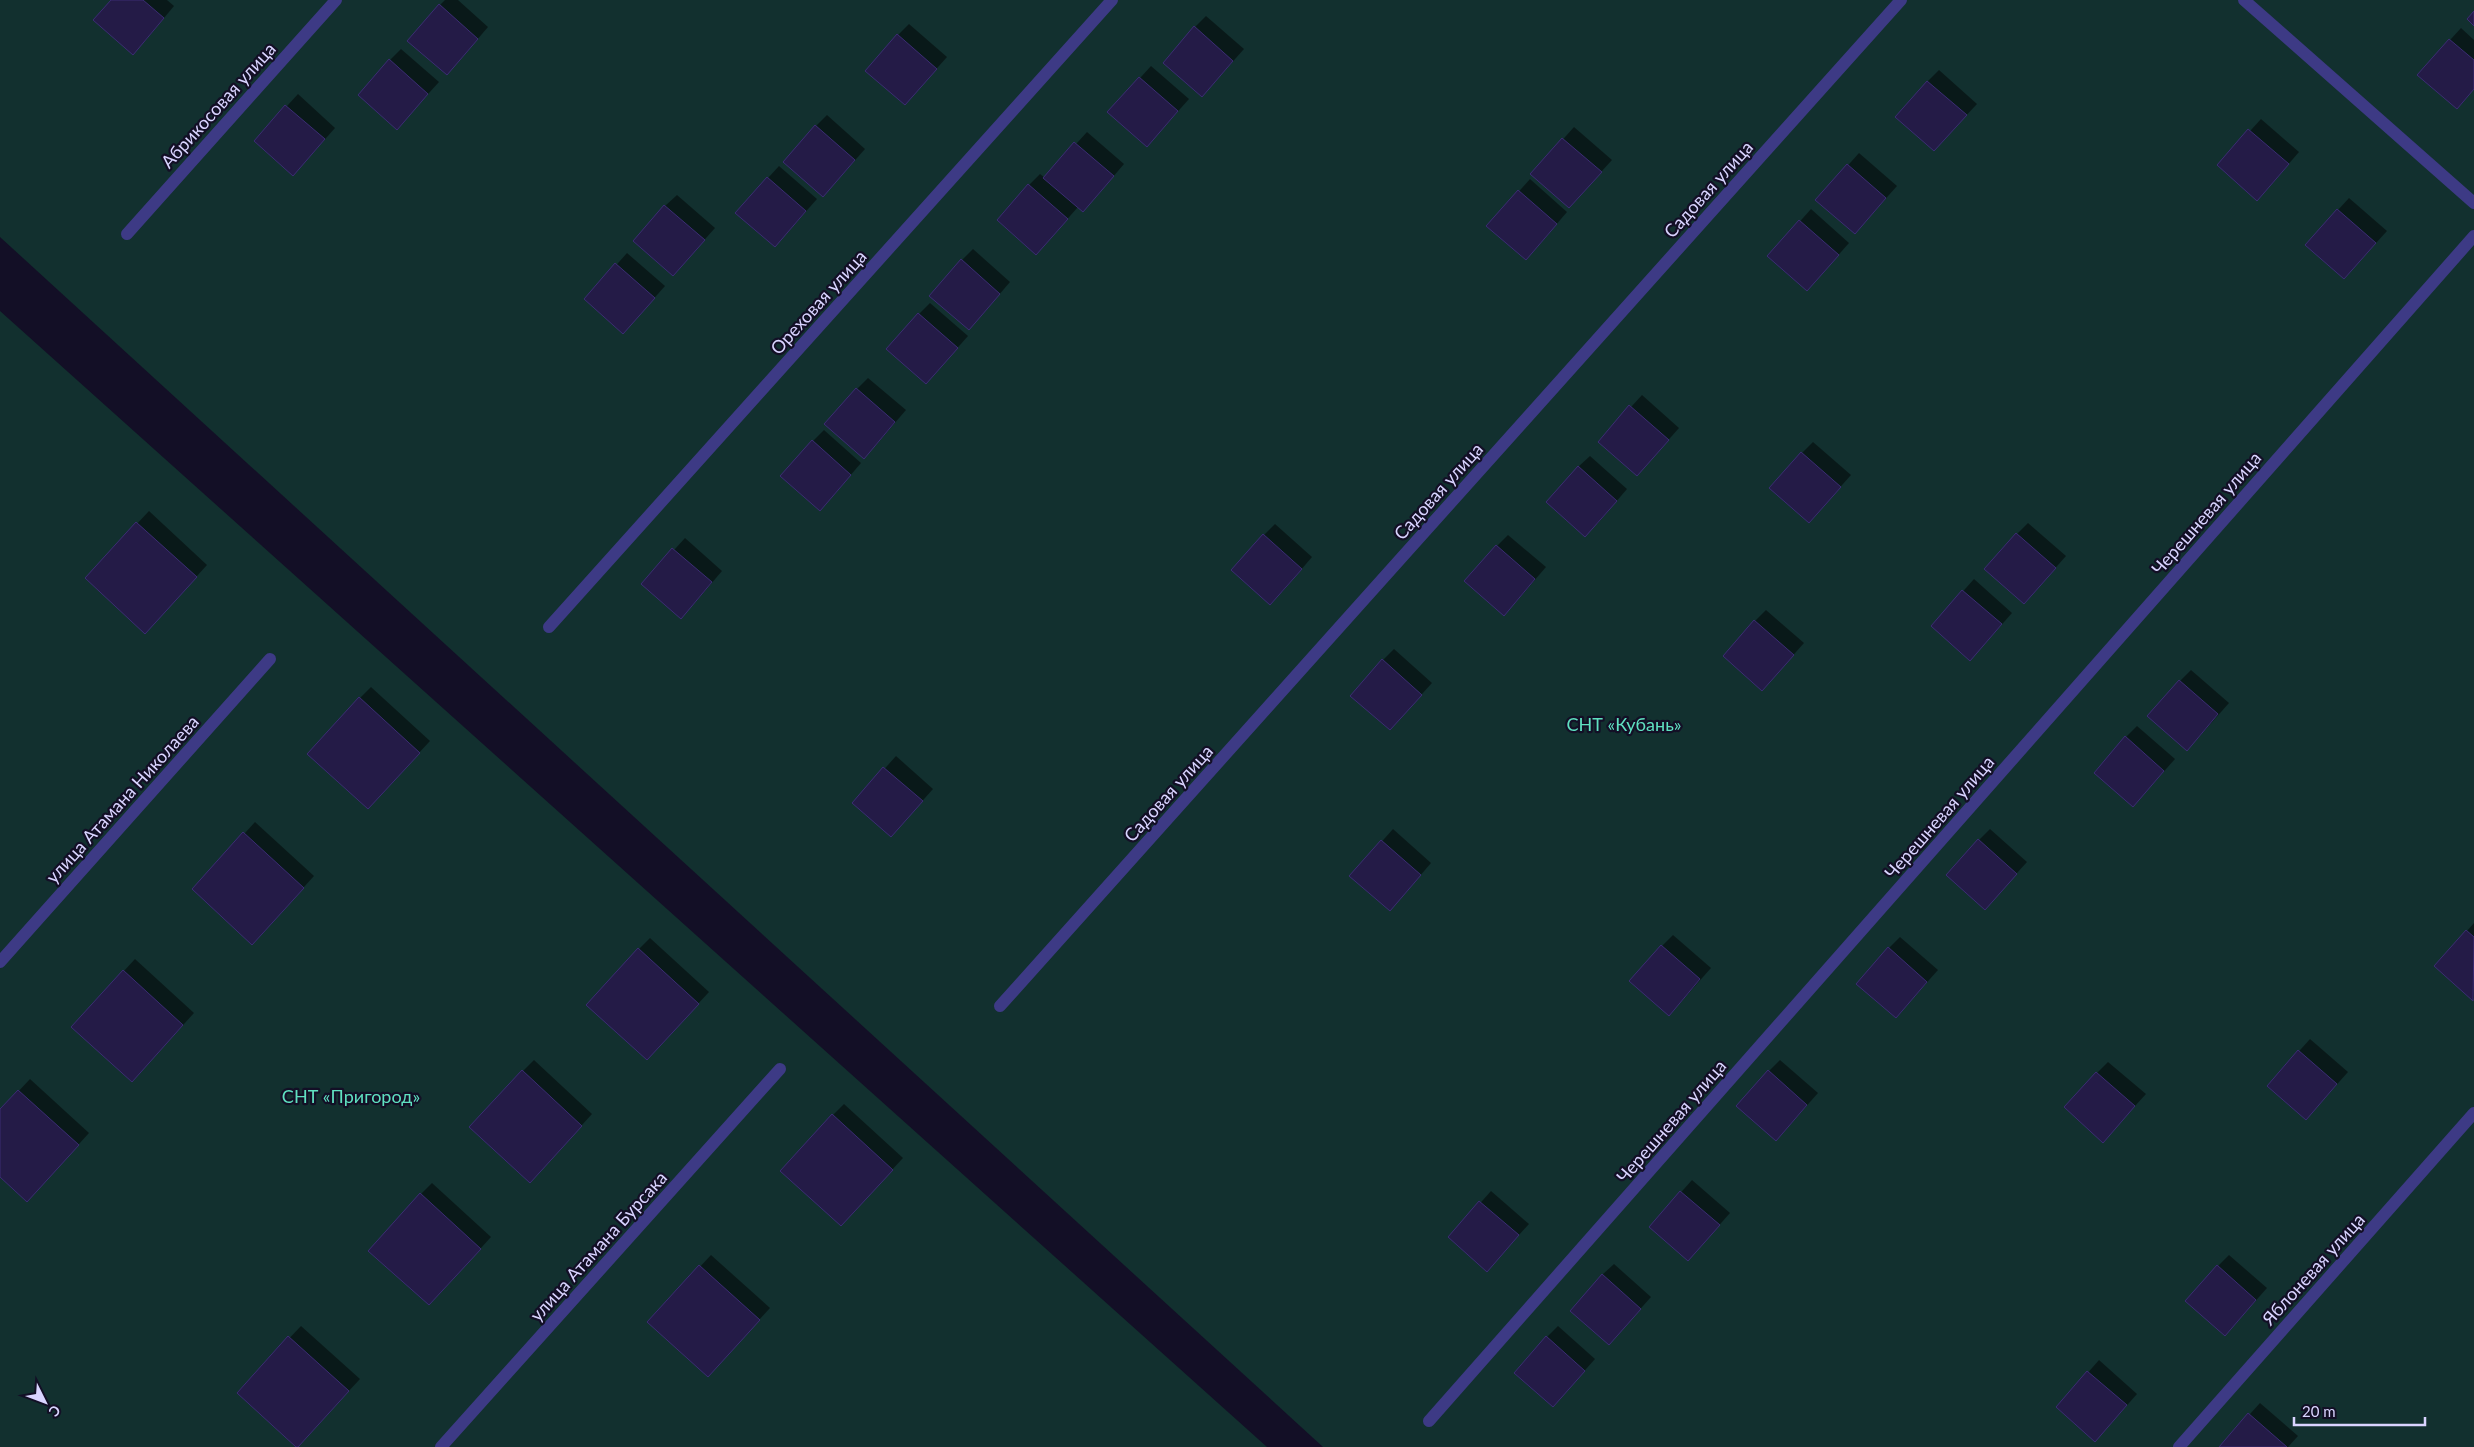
<svg xmlns="http://www.w3.org/2000/svg" width="2474" height="1447" viewBox="0 0 2474 1447" font-family="Lato,sans-serif">
  <style>
    .green { fill: #12302f }
    .shadow { fill: #0007 }
    .building { fill: #241b47; stroke: #3b2d73 }
    .lines { fill: none; stroke-linecap: round; stroke-linejoin: round }
    .minor { stroke: #3d3a85; stroke-width: 12 }
    .labels { text-anchor: middle; dominant-baseline: central; stroke-width: 4.5; stroke-linejoin: round; paint-order: stroke }
    .street-label { font-size: 18px; fill: #d9d4ff; stroke: #130f26 }
    .park-label { font-size: 18px; fill: #5fe0c0; stroke: #130f26 }
  </style>
  <rect width="100%" height="100%" fill="#130f26"/>
  <g class="green">
    <polygon points="0,0 2474,0 2474,1447 1323,1447 0,237"/>
    <polygon points="0,311 1267,1447 0,1447"/>
  </g>
  <g class="shadow">
    <polygon points="112,0 167,0 174,6 144,42"/>
    <polygon points="445,0 458,0 488,27 458,62 440,5"/>
    <polygon points="1206,16 1244,49 1202,96 1195,27"/>
    <polygon points="909,24 947,57 905,104 898,35"/>
    <polygon points="2461,28 2474,40 2474,89 2468,96 2419,74"/>
    <polygon points="401,49 439,82 397,128 390,60"/>
    <polygon points="1151,66 1189,99 1147,146 1109,112"/>
    <polygon points="1939,70 1977,104 1934,150 1927,82"/>
    <polygon points="298,94 335,128 304,163 255,141"/>
    <polygon points="827,115 865,149 834,184 816,126"/>
    <polygon points="2261,119 2299,152 2268,188 2219,165"/>
    <polygon points="1574,127 1612,160 1569,207 1532,174"/>
    <polygon points="1087,132 1124,164 1094,199 1078,207 1047,242 1029,185 1040,174 1045,178"/>
    <polygon points="1859,153 1897,186 1855,233 1817,200"/>
    <polygon points="779,166 817,199 786,234 768,178"/>
    <polygon points="1530,179 1567,212 1537,247 1488,226"/>
    <polygon points="677,195 715,228 673,275 665,206"/>
    <polygon points="2349,198 2387,231 2344,278 2338,210"/>
    <polygon points="1811,209 1849,243 1818,278 1769,256"/>
    <polygon points="973,249 1010,282 980,317 962,260"/>
    <polygon points="627,253 665,286 634,321 586,299"/>
    <polygon points="930,303 968,336 937,371 919,314"/>
    <polygon points="868,378 906,410 875,446 857,389"/>
    <polygon points="1642,395 1679,428 1648,463 1599,442"/>
    <polygon points="824,430 861,463 831,498 813,441"/>
    <polygon points="1813,442 1851,475 1809,522 1802,453"/>
    <polygon points="1590,456 1627,489 1597,524 1578,467"/>
    <polygon points="149,511 207,565 156,621 86,578"/>
    <polygon points="2028,523 2066,556 2035,591 2017,534"/>
    <polygon points="1275,524 1312,557 1282,592 1264,535"/>
    <polygon points="1508,535 1546,567 1515,603 1497,546"/>
    <polygon points="685,538 722,571 692,606 643,584"/>
    <polygon points="1974,579 2012,613 1981,648 1932,626"/>
    <polygon points="1766,610 1804,643 1773,678 1755,621"/>
    <polygon points="1394,649 1432,683 1401,717 1383,660"/>
    <polygon points="2191,670 2229,703 2198,738 2180,681"/>
    <polygon points="371,687 430,741 379,796 360,698"/>
    <polygon points="2137,726 2175,759 2133,806 2126,737"/>
    <polygon points="896,756 933,789 891,836 854,803"/>
    <polygon points="255,822 314,876 263,932 194,889"/>
    <polygon points="1393,829 1431,863 1401,898 1351,876"/>
    <polygon points="1990,829 2027,862 1985,908 1979,840"/>
    <polygon points="2474,923 2474,998 2473,999 2436,966"/>
    <polygon points="1673,935 1711,968 1680,1003 1662,946"/>
    <polygon points="1900,937 1938,970 1896,1017 1889,948"/>
    <polygon points="650,938 709,992 658,1047 639,949"/>
    <polygon points="135,959 194,1013 143,1069 73,1026"/>
    <polygon points="2310,1039 2348,1072 2306,1119 2268,1086"/>
    <polygon points="534,1060 592,1114 541,1170 523,1071"/>
    <polygon points="1780,1060 1818,1093 1787,1128 1769,1071"/>
    <polygon points="2108,1062 2146,1094 2103,1141 2097,1073"/>
    <polygon points="30,1079 89,1133 38,1189 0,1175 0,1111"/>
    <polygon points="844,1104 903,1158 852,1213 833,1115"/>
    <polygon points="1692,1180 1730,1213 1699,1248 1650,1227"/>
    <polygon points="432,1183 491,1237 440,1293 421,1194"/>
    <polygon points="1491,1191 1529,1224 1487,1270 1450,1237"/>
    <polygon points="711,1255 770,1308 719,1364 649,1321"/>
    <polygon points="2229,1255 2267,1288 2236,1323 2218,1266"/>
    <polygon points="1614,1264 1651,1297 1609,1344 1602,1275"/>
    <polygon points="301,1326 360,1379 308,1435 238,1392"/>
    <polygon points="1558,1326 1595,1359 1553,1406 1547,1337"/>
    <polygon points="2099,1360 2137,1394 2106,1429 2058,1407"/>
    <polygon points="2260,1403 2298,1436 2288,1447 2220,1447"/>
  </g>
  <g class="building">
    <polygon points="111,0 143,0 164,18 133,55 93,20"/>
    <polygon points="439,4 478,39 447,75 407,41"/>
    <polygon points="2474,11 2474,26 2467,19"/>
    <polygon points="1194,26 1233,61 1202,97 1163,63"/>
    <polygon points="897,34 937,69 905,105 865,71"/>
    <polygon points="2449,39 2474,60 2474,89 2457,109 2417,75"/>
    <polygon points="389,59 428,94 397,130 358,95"/>
    <polygon points="1139,77 1178,111 1147,147 1107,112"/>
    <polygon points="1927,81 1967,115 1934,151 1895,117"/>
    <polygon points="285,105 325,139 293,176 254,141"/>
    <polygon points="815,125 855,160 823,197 783,162"/>
    <polygon points="2248,129 2289,164 2257,201 2217,165"/>
    <polygon points="1562,138 1602,172 1569,208 1530,174"/>
    <polygon points="1074,142 1114,176 1083,212 1043,178"/>
    <polygon points="1847,164 1886,198 1855,234 1815,200"/>
    <polygon points="767,177 806,211 775,247 735,213"/>
    <polygon points="1028,184 1068,219 1036,255 997,220"/>
    <polygon points="1518,190 1557,224 1526,260 1486,226"/>
    <polygon points="664,205 705,240 673,276 633,241"/>
    <polygon points="2337,209 2376,243 2344,279 2305,245"/>
    <polygon points="1799,220 1839,255 1807,291 1767,256"/>
    <polygon points="961,259 1000,294 969,330 929,296"/>
    <polygon points="615,263 655,298 623,334 584,299"/>
    <polygon points="918,313 958,348 926,384 886,349"/>
    <polygon points="856,388 895,422 864,459 824,424"/>
    <polygon points="1629,405 1669,440 1637,476 1598,442"/>
    <polygon points="812,440 851,475 820,511 780,476"/>
    <polygon points="1801,452 1841,487 1809,523 1769,488"/>
    <polygon points="1578,466 1617,501 1585,537 1546,502"/>
    <polygon points="136,522 197,577 145,634 85,578"/>
    <polygon points="2016,533 2056,568 2024,604 1984,569"/>
    <polygon points="1263,534 1302,569 1270,605 1231,570"/>
    <polygon points="1496,545 1535,579 1504,616 1464,581"/>
    <polygon points="672,548 712,582 681,619 641,584"/>
    <polygon points="1962,590 2002,624 1970,661 1931,626"/>
    <polygon points="1754,620 1794,655 1762,691 1723,656"/>
    <polygon points="1382,659 1422,695 1390,730 1350,696"/>
    <polygon points="2179,680 2218,714 2187,751 2147,716"/>
    <polygon points="359,697 420,753 368,809 307,754"/>
    <polygon points="2125,736 2164,771 2133,807 2094,773"/>
    <polygon points="883,767 923,801 891,837 852,803"/>
    <polygon points="243,832 304,888 252,945 192,889"/>
    <polygon points="1978,839 2017,874 1985,910 1946,875"/>
    <polygon points="1381,840 1421,875 1390,911 1349,876"/>
    <polygon points="2466,930 2474,937 2473,1001 2434,966"/>
    <polygon points="1661,945 1700,979 1669,1016 1629,981"/>
    <polygon points="1888,947 1927,982 1896,1018 1856,984"/>
    <polygon points="638,948 699,1004 647,1060 586,1005"/>
    <polygon points="123,970 183,1025 132,1082 71,1027"/>
    <polygon points="2298,1050 2337,1084 2306,1120 2267,1086"/>
    <polygon points="522,1070 582,1126 530,1183 469,1127"/>
    <polygon points="1768,1070 1807,1105 1776,1141 1736,1106"/>
    <polygon points="2096,1072 2135,1106 2103,1143 2064,1107"/>
    <polygon points="18,1090 79,1145 27,1202 0,1177 0,1109"/>
    <polygon points="832,1114 893,1170 841,1226 780,1171"/>
    <polygon points="1680,1191 1720,1225 1688,1261 1649,1227"/>
    <polygon points="420,1193 481,1249 429,1305 368,1251"/>
    <polygon points="1479,1201 1519,1235 1487,1272 1448,1237"/>
    <polygon points="699,1265 760,1320 708,1377 647,1322"/>
    <polygon points="2217,1265 2256,1300 2225,1336 2185,1301"/>
    <polygon points="1602,1274 1641,1309 1609,1345 1570,1311"/>
    <polygon points="288,1336 349,1391 298,1447 296,1447 237,1393"/>
    <polygon points="1546,1336 1585,1371 1553,1407 1514,1373"/>
    <polygon points="2087,1371 2127,1405 2095,1442 2056,1407"/>
    <polygon points="2248,1413 2287,1447 2219,1447"/>
  </g>
  <g class="lines">
    <g class="minor">
      <polyline points="2244,0 2474,203"/>
      <polyline points="127,234 336,0"/>
      <polyline points="549,627 1112,0"/>
      <polyline points="0,962 270,659"/>
      <polyline points="1000,1006 1901,0"/>
      <polyline points="1429,1421 2474,236"/>
      <polyline points="441,1447 780,1069"/>
      <polyline points="2179,1447 2474,1113"/>
    </g>
  </g>
  <g class="labels">
    <g class="street-label">
      <text transform="translate(218 105) rotate(-48)">Абрикосовая улица</text>
      <text transform="translate(1708 189) rotate(-48)">Садовая улица</text>
      <text transform="translate(818 302) rotate(-48)">Ореховая улица</text>
      <text transform="translate(1438 491) rotate(-48)">Садовая улица</text>
      <text transform="translate(2206 513) rotate(-49)">Черешневая улица</text>
      <text transform="translate(1168 793) rotate(-48)">Садовая улица</text>
      <text transform="translate(122 799) rotate(-48)">улица Атамана Николаева</text>
      <text transform="translate(1939 817) rotate(-49)">Черешневая улица</text>
      <text transform="translate(1671 1121) rotate(-49)">Черешневая улица</text>
      <text transform="translate(598 1246) rotate(-48)">улица Атамана Бурсака</text>
      <text transform="translate(2313 1269) rotate(-48)">Яблоневая улица</text>
    </g>
    <g class="park-label">
      <text x="1624" y="724">СНТ «Кубань»</text>
      <text x="351" y="1096">СНТ «Пригород»</text>
    </g>
  </g>
  <g transform="translate(45 1402) rotate(132)" stroke="#130f26" stroke-width="4" paint-order="stroke">
  <path d="M0-4L9 19L0 12L-9 19Z" fill="#d9d4ff"/>
  <text y="-8" font-size="14" font-weight="bold" text-anchor="middle" fill="#d9d4ff">С</text>
  </g>
  <path d="M2294 1417v8h131v-8" fill="none" stroke="#d9d4ff" stroke-width="2.5"/>
  <text x="2302" y="1417" font-size="15" fill="#d9d4ff" stroke="#130f26" stroke-width="4" paint-order="stroke">20 m</text>
</svg>
